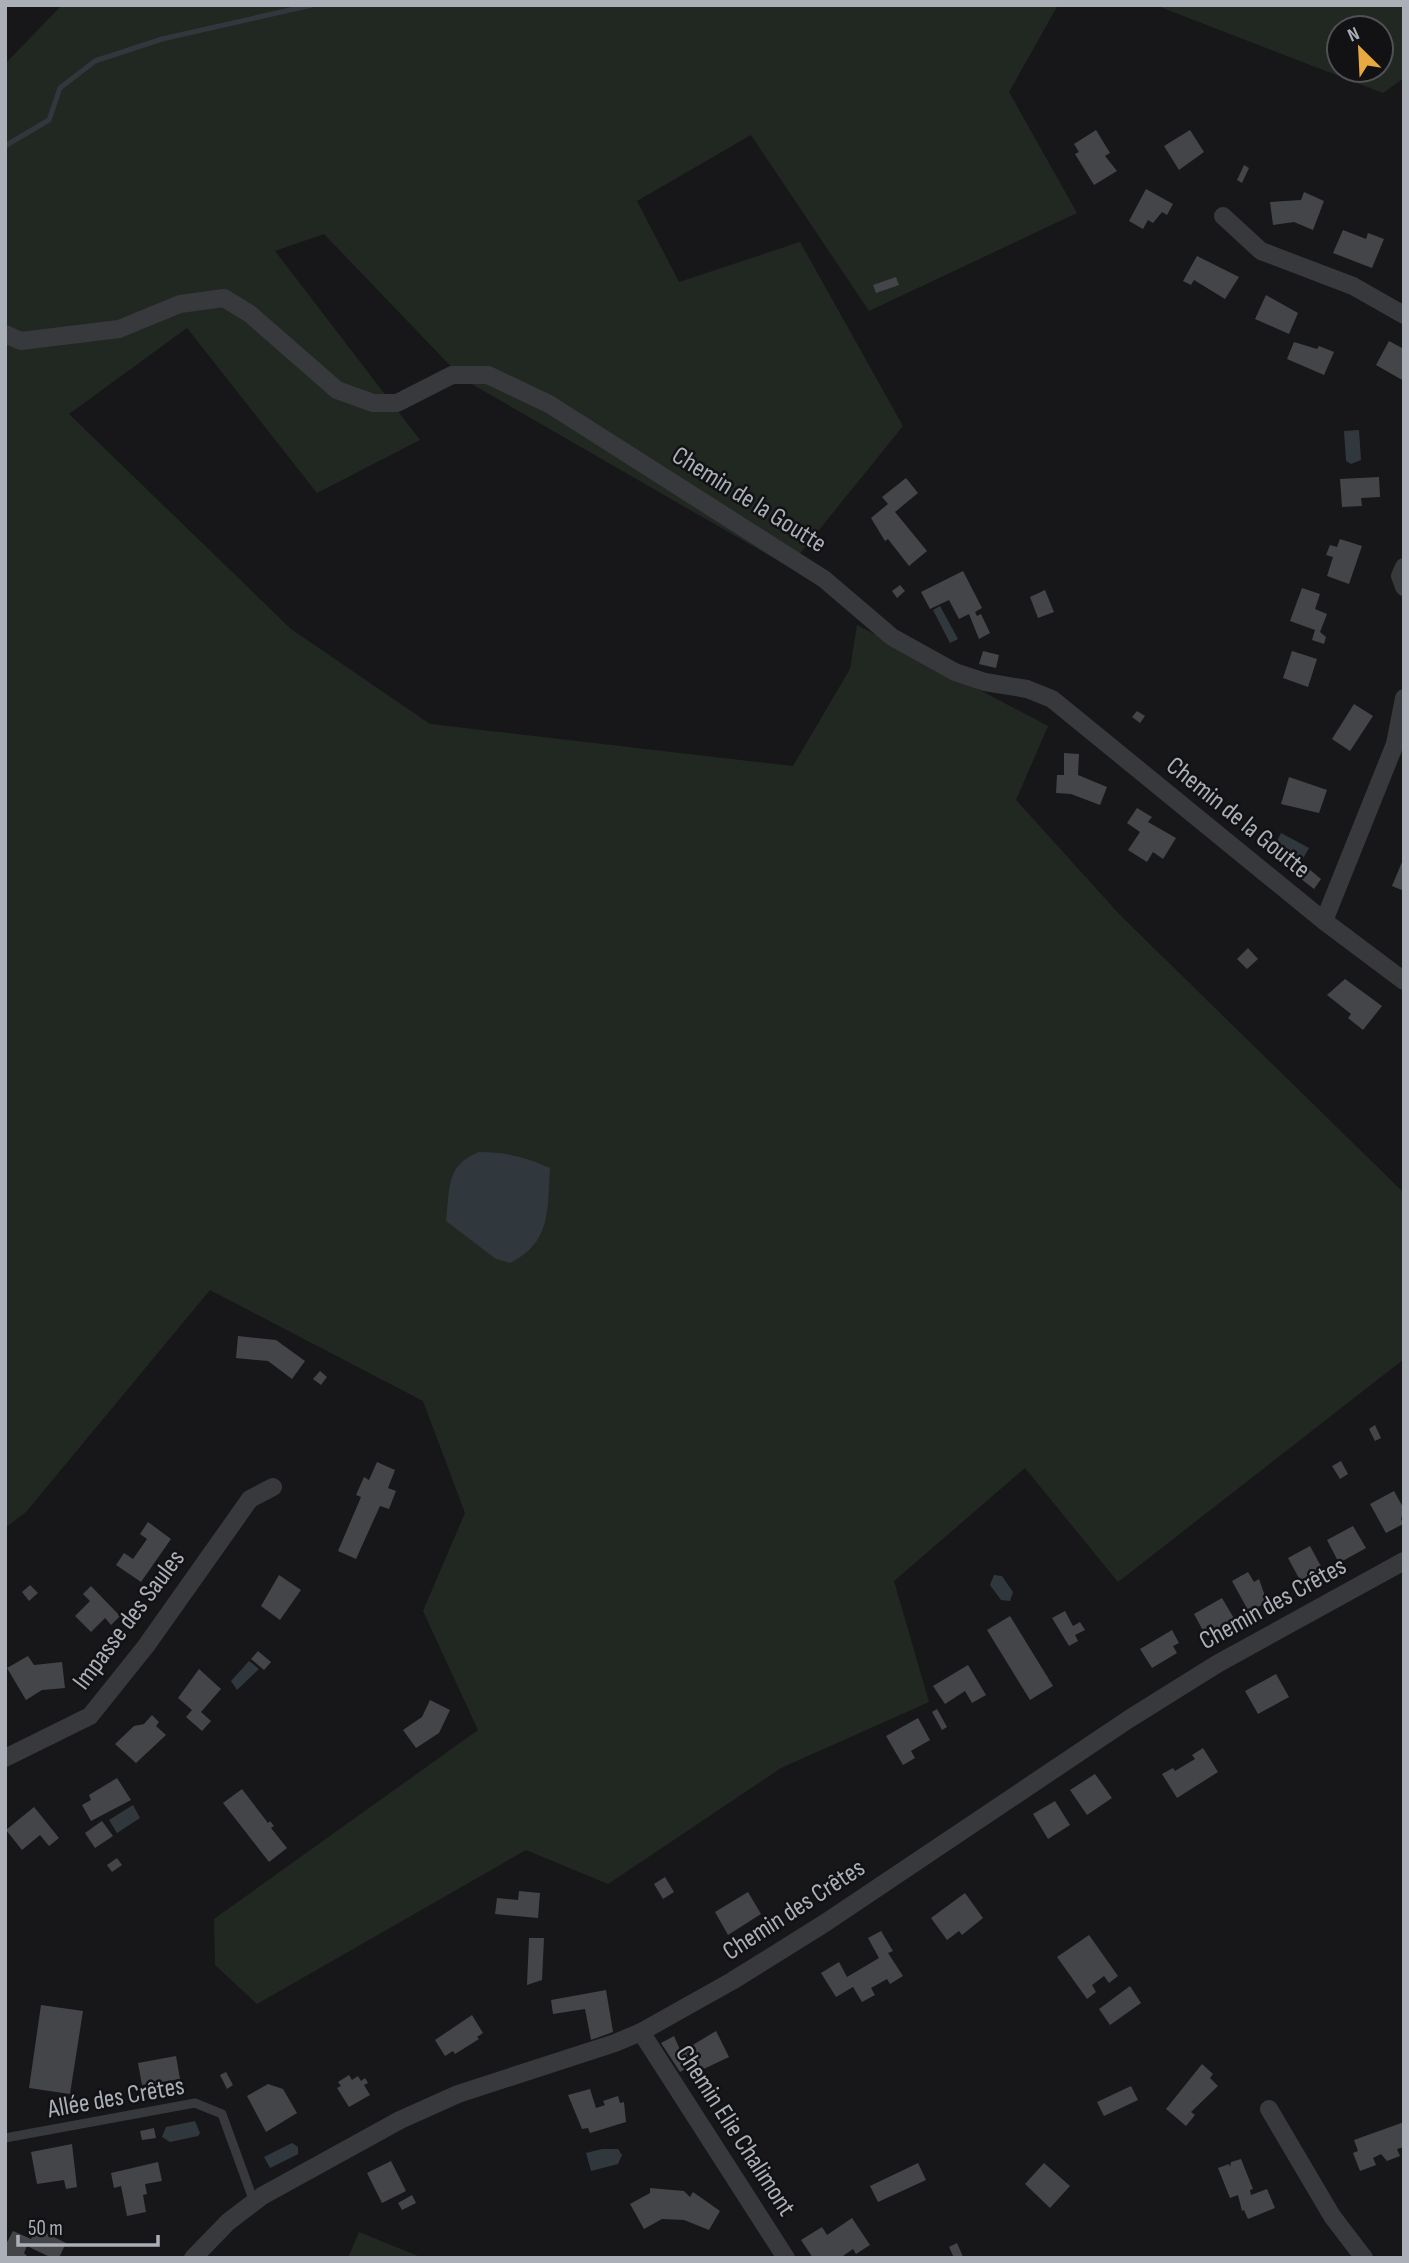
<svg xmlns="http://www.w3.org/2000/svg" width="1409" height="2263" viewBox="0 0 1409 2263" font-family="'Sofia Sans Condensed',sans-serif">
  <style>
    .green { fill: #212822; fill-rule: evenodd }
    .water { fill: #30383e }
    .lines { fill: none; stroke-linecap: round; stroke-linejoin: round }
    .stream { stroke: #30383e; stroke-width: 5 }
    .building { fill: #444549 }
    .lane { stroke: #38393d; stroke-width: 9 }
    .street { stroke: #38393d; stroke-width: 18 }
    .labels { text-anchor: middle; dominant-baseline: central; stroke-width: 5; stroke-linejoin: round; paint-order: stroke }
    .street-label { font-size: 26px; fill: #aaafb8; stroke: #121214 }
  </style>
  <rect width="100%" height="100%" fill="#171719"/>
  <g class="green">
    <polygon points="62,5 1058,5 1009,92 1077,213 869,311 751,135 637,201 679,282 800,242 903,426 789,567 463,379 324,234 275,251 420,440 317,493 187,328 69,414 291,629 430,724 793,766 850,669 857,625 1048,726 1016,800 1120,915 1404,1193 1404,1359 1118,1582 1025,1468 894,1581 929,1702 781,1768 608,1884 526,1850 257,2004 215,1965 214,1919 478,1730 423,1611 465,1513 423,1401 210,1290 26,1512 5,1528 5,64"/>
    <path d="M1155 5H1404V78L1383 93ZM1339 28H1381V70H1339Z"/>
    <polygon points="359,2232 423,2258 348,2258"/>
  </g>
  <g class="water">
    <polygon points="1359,430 1361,460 1351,464 1346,461 1344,431"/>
    <polygon points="940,606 958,639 950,643 933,610"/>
    <polygon points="1281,833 1309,848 1301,862 1274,847"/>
    <path d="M479 1152C505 1152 526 1157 550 1168 547 1209 552 1242 510 1263L496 1259 446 1221C450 1190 445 1165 479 1152Z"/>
    <polygon points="994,1575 1002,1576 1013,1592 1010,1601 1001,1600 990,1585"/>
    <polygon points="249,1661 259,1669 237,1690 231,1681"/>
    <polygon points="133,1805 140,1818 117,1833 109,1820"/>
    <polygon points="195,2121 200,2133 198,2136 170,2142 162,2137 166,2127"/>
    <polygon points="292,2143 298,2147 298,2154 270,2168 264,2157"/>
    <polygon points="602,2149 618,2149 622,2155 618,2164 591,2171 586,2153"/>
  </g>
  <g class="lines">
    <polyline class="stream" points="5,146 49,120 60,88 95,61 162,39 312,5"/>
  </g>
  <g class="building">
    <polygon points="1096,130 1110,153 1105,156 1117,171 1094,185 1075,154 1079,152 1074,144"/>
    <polygon points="1190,130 1204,152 1179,170 1164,146"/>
    <polygon points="1244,165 1249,168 1242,183 1237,180"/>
    <polygon points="1146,189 1173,204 1167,215 1162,212 1153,223 1148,220 1143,229 1129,221"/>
    <polygon points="1304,192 1324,201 1313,230 1294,222 1273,225 1270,202 1301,200"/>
    <polygon points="1343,230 1366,239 1368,233 1384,239 1372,268 1333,253"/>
    <polygon points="1197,256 1239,277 1225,299 1194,280 1191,285 1183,281"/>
    <polygon points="896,277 899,285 876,293 873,285"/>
    <polygon points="1266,295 1298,313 1289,334 1255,319"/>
    <polygon points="1389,341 1404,349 1404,381 1376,365"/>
    <polygon points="1294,342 1317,349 1319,346 1334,352 1324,375 1287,359"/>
    <polygon points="1379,477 1380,497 1361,498 1362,506 1342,507 1340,479"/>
    <polygon points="906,478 918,493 895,512 927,551 909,566 888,539 885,541 871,518 888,504 882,497"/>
    <polygon points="1340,539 1362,546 1349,584 1327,576 1333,557 1326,555 1330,545 1337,547"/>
    <polygon points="963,571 982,608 975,612 977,616 981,614 990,633 979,639 969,614 959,619 949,600 930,609 921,592"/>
    <polygon points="900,585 905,591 897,598 892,591"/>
    <polygon points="1302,588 1320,594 1315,609 1327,614 1320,632 1326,637 1324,644 1312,640 1315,630 1290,621"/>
    <polygon points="1045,590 1054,612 1038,618 1030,597"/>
    <polygon points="983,651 999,655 996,668 979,664"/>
    <polygon points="1292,651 1317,659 1308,687 1283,678"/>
    <polygon points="1354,704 1373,716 1350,751 1332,739"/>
    <polygon points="1137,711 1145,716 1140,723 1132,717"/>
    <polygon points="1064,753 1079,754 1078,775 1107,787 1100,805 1071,794 1056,793 1057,775 1064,775"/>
    <polygon points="1289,777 1327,790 1319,813 1281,804"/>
    <polygon points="1137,808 1152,817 1148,822 1176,838 1163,859 1153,852 1147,862 1128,850 1140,832 1127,823"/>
    <polygon points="1402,862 1404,863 1404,891 1392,886"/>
    <polygon points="1309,869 1321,879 1314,889 1301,879"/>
    <polygon points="1248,948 1258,959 1247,969 1237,959"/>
    <polygon points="1345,979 1382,1006 1363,1030 1348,1018 1351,1014 1327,995"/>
    <polygon points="238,1336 276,1340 305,1361 292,1379 268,1361 236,1358"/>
    <polygon points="320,1371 327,1377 321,1385 313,1379"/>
    <polygon points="1375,1425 1381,1438 1375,1441 1369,1429"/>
    <polygon points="1341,1461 1348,1474 1340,1479 1332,1466"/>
    <polygon points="377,1462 395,1470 388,1488 396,1491 389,1509 380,1506 356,1559 338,1551 361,1497 356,1495 364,1477 369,1480"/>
    <polygon points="1394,1491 1404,1509 1401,1519 1403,1524 1386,1533 1370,1504"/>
    <polygon points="148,1522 171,1539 141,1582 116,1565 124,1553 133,1559 147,1539 140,1534"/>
    <polygon points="1353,1526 1366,1548 1339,1563 1327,1540"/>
    <polygon points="1310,1546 1323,1570 1301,1582 1288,1558"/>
    <polygon points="1248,1572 1254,1582 1259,1579 1267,1602 1249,1612 1232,1581"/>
    <polygon points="279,1575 301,1590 280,1620 261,1606"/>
    <polygon points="30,1585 38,1593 29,1601 22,1592"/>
    <polygon points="91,1586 120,1616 111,1625 105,1618 91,1632 75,1616 90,1601 83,1594"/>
    <polygon points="1222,1598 1235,1620 1206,1636 1194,1614"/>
    <polygon points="1065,1611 1073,1626 1080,1622 1085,1630 1075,1635 1078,1641 1069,1646 1052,1618"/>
    <polygon points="1010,1616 1053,1686 1030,1700 987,1630"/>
    <polygon points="1172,1630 1179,1643 1173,1646 1177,1653 1152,1668 1140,1649"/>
    <polygon points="258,1651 271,1662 264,1670 251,1659"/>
    <polygon points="28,1656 34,1665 62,1662 65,1688 42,1690 26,1700 7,1668"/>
    <polygon points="968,1665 986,1695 972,1703 965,1691 945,1704 933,1686"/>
    <polygon points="199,1669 221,1689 201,1712 211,1721 202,1731 186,1717 192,1710 178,1698"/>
    <polygon points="1276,1674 1289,1697 1258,1714 1245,1691"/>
    <polygon points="430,1700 450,1710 439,1733 416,1748 403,1730 422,1717"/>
    <polygon points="937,1709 947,1727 942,1730 932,1712"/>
    <polygon points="152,1715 159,1722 156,1726 166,1735 136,1763 115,1744 134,1726 144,1724"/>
    <polygon points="918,1718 930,1740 911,1751 915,1758 903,1765 886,1736"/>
    <polygon points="1203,1748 1218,1772 1177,1798 1162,1774 1173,1768 1175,1771 1195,1759 1192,1755"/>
    <polygon points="1095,1774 1112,1798 1087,1815 1070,1790"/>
    <polygon points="117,1778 131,1800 91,1821 82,1805 91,1800 89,1795"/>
    <polygon points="242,1789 268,1823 270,1821 274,1826 271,1828 287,1848 269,1862 223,1803"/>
    <polygon points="1055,1801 1070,1825 1048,1839 1033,1814"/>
    <polygon points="34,1807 59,1838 49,1846 40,1835 22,1850 6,1830"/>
    <polygon points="102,1821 113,1836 95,1848 85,1833"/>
    <polygon points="117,1858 122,1865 112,1872 107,1865"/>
    <polygon points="665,1877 674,1892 663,1899 654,1884"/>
    <polygon points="519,1891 540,1893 538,1918 495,1914 497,1898 518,1900"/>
    <polygon points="748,1892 761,1914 728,1935 715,1912"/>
    <polygon points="965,1893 983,1918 962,1935 959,1931 947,1940 931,1918"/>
    <polygon points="881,1931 893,1951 888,1953 903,1976 890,1984 887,1979 871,1988 875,1995 862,2002 853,1987 836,1997 821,1973 839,1962 847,1977 879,1958 868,1938"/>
    <polygon points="1089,1935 1118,1976 1109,1983 1104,1976 1092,1985 1096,1992 1087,1999 1057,1957"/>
    <polygon points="529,1938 544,1938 542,1980 527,1985"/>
    <polygon points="1130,1986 1141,2003 1110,2025 1099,2009"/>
    <polygon points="606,1990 613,2032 591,2040 585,2009 553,2014 551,2000"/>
    <polygon points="41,2005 83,2011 70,2094 29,2088"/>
    <polygon points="472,2015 483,2033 477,2037 479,2039 455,2054 453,2051 445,2056 435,2040"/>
    <polygon points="716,2031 729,2057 693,2074 689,2067 680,2072 661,2043 674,2036 681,2052"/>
    <polygon points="176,2056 180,2079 142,2085 138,2063"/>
    <polygon points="1202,2064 1213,2074 1210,2078 1218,2086 1191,2112 1195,2115 1186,2126 1166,2109"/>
    <polygon points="226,2072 233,2085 227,2089 220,2075"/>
    <polygon points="349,2075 352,2080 358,2076 361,2081 365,2078 368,2083 364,2085 370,2095 349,2107 337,2088 341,2086 338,2082"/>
    <polygon points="268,2084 283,2089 297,2113 266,2132 247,2096"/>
    <polygon points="1131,2086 1138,2100 1104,2116 1097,2102"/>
    <polygon points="590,2089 596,2108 605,2105 603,2101 618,2096 620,2103 624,2102 626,2122 590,2133 588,2128 582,2129 568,2095"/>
    <polygon points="1404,2122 1404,2147 1397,2149 1400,2156 1387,2161 1381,2154 1373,2158 1376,2165 1360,2171 1353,2153 1358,2151 1354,2140"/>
    <polygon points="154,2128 156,2138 142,2140 140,2131"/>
    <polygon points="72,2144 77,2187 66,2189 64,2180 37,2184 31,2152"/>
    <polygon points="1241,2159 1253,2189 1250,2190 1251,2195 1267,2189 1275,2208 1248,2219 1244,2210 1242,2211 1238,2195 1230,2198 1218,2168 1229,2164 1230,2167 1231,2162"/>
    <polygon points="391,2161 406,2191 382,2203 367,2173"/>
    <polygon points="158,2162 162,2181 145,2184 147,2194 143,2195 146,2212 127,2216 121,2186 114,2188 111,2173"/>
    <polygon points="918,2163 926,2180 878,2202 870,2186"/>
    <polygon points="1044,2163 1070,2186 1050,2208 1025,2184"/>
    <polygon points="650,2188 684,2191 690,2197 693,2192 720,2211 709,2230 684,2220 662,2219 644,2229 630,2204 650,2193"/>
    <polygon points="412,2195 416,2203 402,2210 398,2203"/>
    <polygon points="852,2218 870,2245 856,2254 853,2249 840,2258 813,2258 801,2240 822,2227 827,2235"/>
    <polygon points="36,2228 66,2243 59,2258 52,2258 27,2246 24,2253 29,2258 5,2258 5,2246 13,2231 31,2239"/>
    <polygon points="957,2243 963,2257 961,2258 954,2258 949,2247"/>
  </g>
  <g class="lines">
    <polyline class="lane" points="5,2138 195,2103 222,2114 254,2202"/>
    <g class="street">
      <polyline points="1223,216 1261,251 1353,286 1404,315"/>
      <polyline points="5,334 21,341 119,329 180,304 224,298 250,314 337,390 373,403 397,403 452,375 488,375 549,404 824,579 892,637 955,672 985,682 1027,689 1052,699 1324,921 1404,981"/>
      <polyline points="1404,567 1400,576 1404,587"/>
      <polyline points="1324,921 1395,744 1404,698"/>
      <polyline points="5,1758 90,1716 146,1646 250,1499 273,1487"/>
      <polyline points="641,2032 786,2258"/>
      <polyline points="1269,2109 1332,2216 1364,2258"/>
      <polyline points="193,2258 228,2222 262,2196 400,2120 458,2094 615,2043 641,2032 732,1981 825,1923 1129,1719 1217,1664 1404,1561"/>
    </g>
  </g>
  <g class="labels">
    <g class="street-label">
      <text transform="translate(749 500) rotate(32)">Chemin de la Goutte</text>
      <text transform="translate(1238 818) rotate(39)">Chemin de la Goutte</text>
      <text transform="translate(1273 1604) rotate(-29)">Chemin des Crêtes</text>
      <text transform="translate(129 1620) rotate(-53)">Impasse des Saules</text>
      <text transform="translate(794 1910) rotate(-33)">Chemin des Crêtes</text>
      <text transform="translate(116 2098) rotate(-10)">Allée des Crêtes</text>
      <text transform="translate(735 2131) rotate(57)">Chemin Elie Chalimont</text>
    </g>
  </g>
  <rect width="1409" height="2263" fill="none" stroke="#aaafb8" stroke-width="14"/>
  <g transform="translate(1360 49) rotate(336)"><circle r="33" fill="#121214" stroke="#4f5156" stroke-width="2"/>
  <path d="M0-5L12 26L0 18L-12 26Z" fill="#e7aa41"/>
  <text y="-10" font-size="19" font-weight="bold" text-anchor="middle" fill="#aaafb8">N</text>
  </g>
  <path d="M18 2235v10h140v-10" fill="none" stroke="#aaafb8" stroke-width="3.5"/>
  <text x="28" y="2235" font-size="21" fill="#aaafb8" stroke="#121214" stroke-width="5" paint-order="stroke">50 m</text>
</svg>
